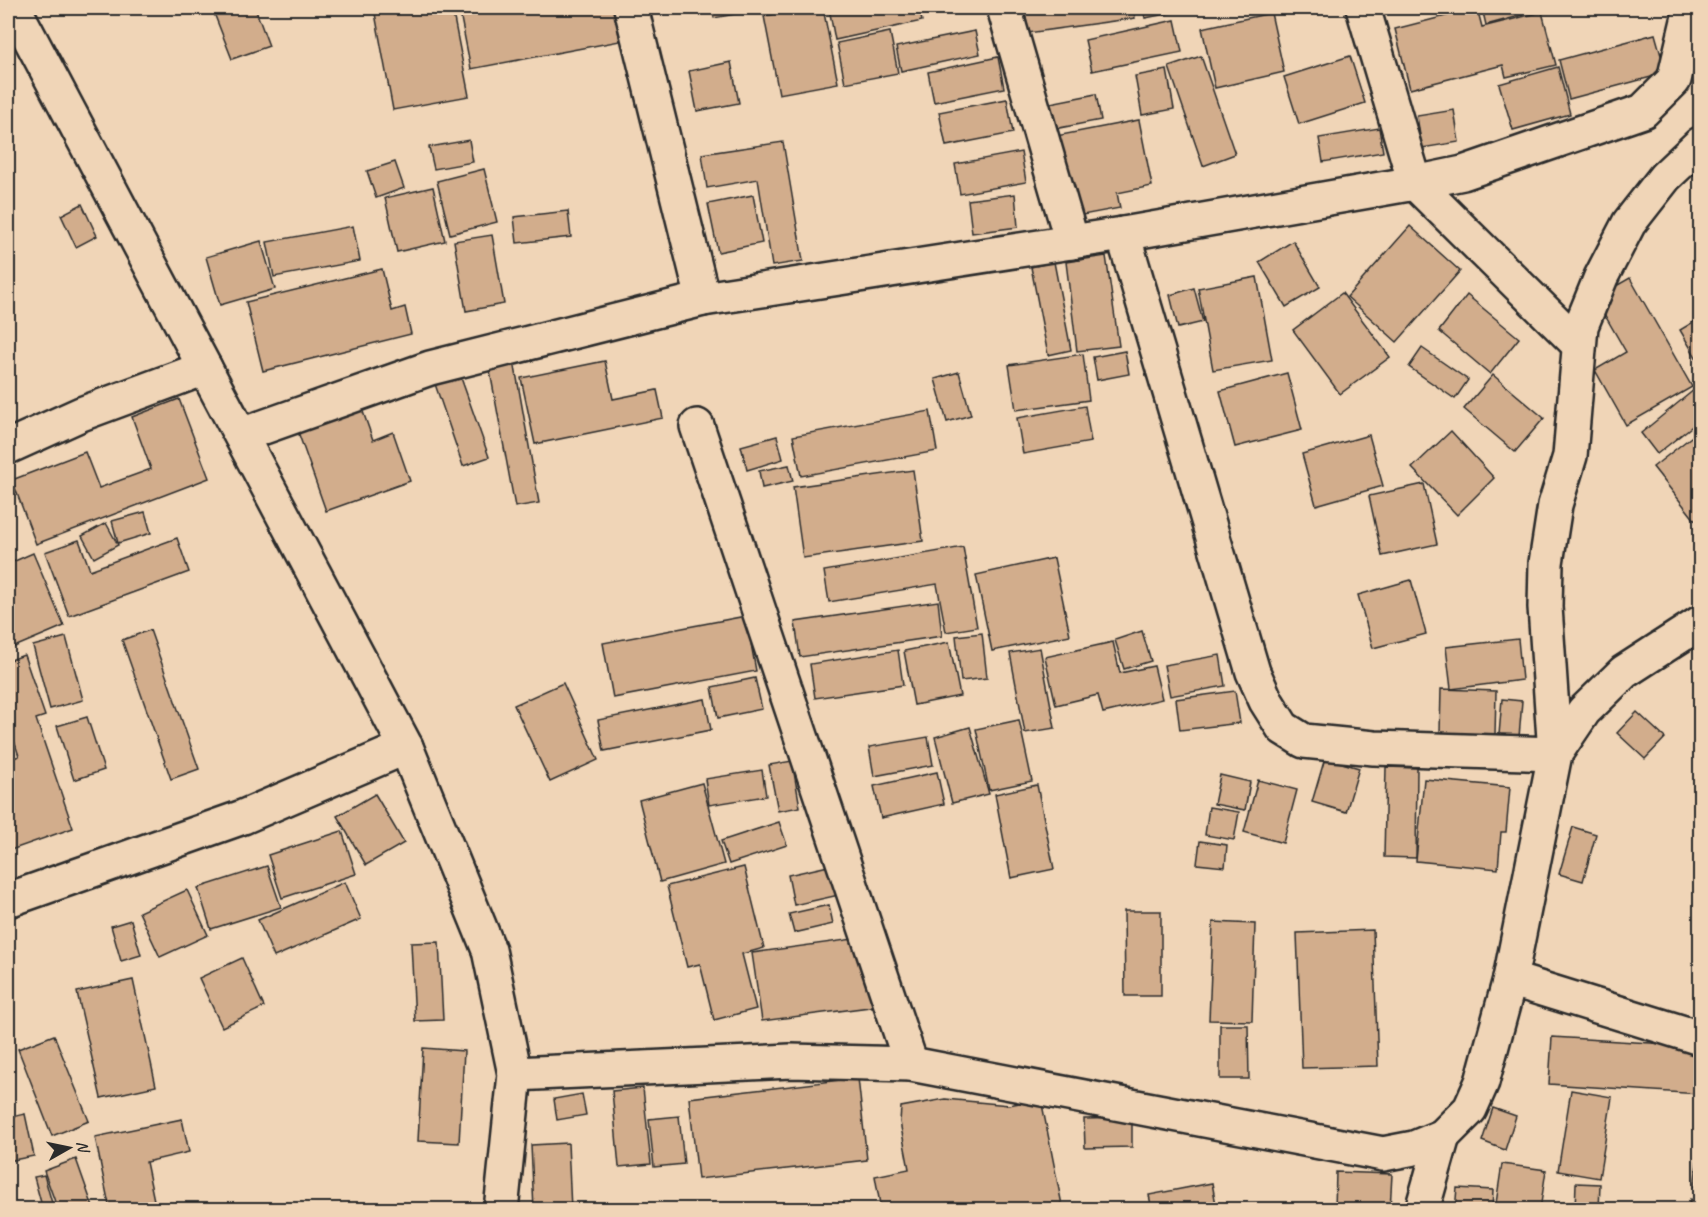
<svg xmlns="http://www.w3.org/2000/svg" width="1708" height="1217" viewBox="0 0 1708 1217" font-family="Caveat,sans-serif">
  <style>
    .building { fill: #d2ad8c; stroke: #2b2b2b; stroke-width: 1.5 }
    .lines { fill: none; stroke-linecap: round; stroke-linejoin: round }
    .street-casing { stroke: #2b2b2b; stroke-width: 38 }
    .secondary-casing { stroke: #2b2b2b; stroke-width: 38 }
    .street { stroke: #f0d5b7; stroke-width: 33 }
    .secondary { stroke: #f0d5b7; stroke-width: 33 }
  </style>
  <rect width="100%" height="100%" fill="#f0d5b7"/>
  <filter id="ink" filterUnits="userSpaceOnUse"><feTurbulence type="fractalNoise" baseFrequency=".0167" numOctaves="2"/><feDisplacementMap in="SourceGraphic" scale="12" xChannelSelector="R" yChannelSelector="G"/><feConvolveMatrix kernelMatrix="1 2 1 2 8 2 1 2 1" color-interpolation-filters="sRGB"/></filter>
  <g filter="url(#ink)">
    <g class="building">
      <polygon points="212,8 255,8 269,46 232,59"/>
      <polygon points="374,8 452,8 469,96 393,110"/>
      <polygon points="459,8 614,8 620,41 471,69"/>
      <polygon points="712,8 768,8 714,18"/>
      <polygon points="810,8 823,8 838,83 779,94 764,16"/>
      <polygon points="829,8 919,8 922,21 835,40"/>
      <polygon points="1019,8 1133,8 1135,18 1028,33 1025,10 1019,11"/>
      <polygon points="1143,8 1180,8 1181,11 1145,18"/>
      <polygon points="1477,8 1482,27 1542,12 1556,65 1506,77 1503,65 1410,89 1395,29"/>
      <polygon points="1482,8 1521,8 1523,15 1486,25"/>
      <polygon points="1271,13 1284,72 1215,88 1202,28"/>
      <polygon points="1175,20 1182,52 1092,71 1085,40"/>
      <polygon points="975,31 980,54 901,71 896,47"/>
      <polygon points="890,32 898,73 845,83 837,43"/>
      <polygon points="1655,34 1666,73 1569,99 1559,60"/>
      <polygon points="1201,56 1235,154 1203,166 1169,67"/>
      <polygon points="1350,56 1365,103 1299,124 1284,77"/>
      <polygon points="998,57 1004,88 934,102 928,72"/>
      <polygon points="731,62 739,103 697,111 689,71"/>
      <polygon points="1558,67 1570,114 1513,130 1499,84"/>
      <polygon points="1167,70 1174,109 1142,115 1135,76"/>
      <polygon points="1096,94 1101,120 1054,129 1050,103"/>
      <polygon points="1007,99 1013,133 946,146 939,112"/>
      <polygon points="1454,110 1459,142 1422,148 1417,116"/>
      <polygon points="1139,120 1152,186 1117,193 1120,208 1072,217 1056,136"/>
      <polygon points="1379,128 1383,152 1323,162 1319,138"/>
      <polygon points="469,140 473,162 434,169 429,147"/>
      <polygon points="783,142 803,261 772,266 758,179 707,188 702,154"/>
      <polygon points="1021,152 1026,182 960,194 955,164"/>
      <polygon points="395,162 404,188 376,198 367,171"/>
      <polygon points="484,169 497,222 450,234 437,181"/>
      <polygon points="433,187 445,241 397,252 385,198"/>
      <polygon points="1015,194 1018,227 972,233 968,200"/>
      <polygon points="753,195 762,243 718,252 708,204"/>
      <polygon points="82,204 97,236 76,247 61,215"/>
      <polygon points="568,211 571,237 517,243 514,217"/>
      <polygon points="353,226 360,261 274,277 267,242"/>
      <polygon points="1410,226 1460,271 1397,342 1347,297"/>
      <polygon points="492,235 504,304 466,311 454,241"/>
      <polygon points="261,241 275,289 220,305 206,257"/>
      <polygon points="1293,241 1320,287 1286,307 1259,262"/>
      <polygon points="1106,256 1119,346 1077,351 1066,262"/>
      <polygon points="1054,262 1071,350 1048,355 1031,267"/>
      <polygon points="382,269 392,311 405,307 411,334 263,371 246,302"/>
      <polygon points="1257,277 1272,360 1213,370 1198,288"/>
      <polygon points="1630,278 1692,387 1626,425 1595,370 1626,352 1595,298"/>
      <polygon points="1194,288 1203,322 1178,328 1170,295"/>
      <polygon points="1342,293 1390,357 1340,394 1293,330"/>
      <polygon points="1467,295 1519,338 1490,374 1439,331"/>
      <polygon points="1700,318 1700,357 1697,359 1680,330"/>
      <polygon points="1422,348 1468,380 1455,399 1409,367"/>
      <polygon points="1125,351 1129,374 1097,380 1093,357"/>
      <polygon points="1083,354 1089,400 1016,410 1009,365"/>
      <polygon points="514,361 539,503 515,507 489,366"/>
      <polygon points="605,361 613,399 657,390 663,418 535,444 521,378"/>
      <polygon points="959,372 971,415 947,422 935,379"/>
      <polygon points="1287,373 1302,430 1235,447 1220,391"/>
      <polygon points="460,375 489,457 463,466 435,384"/>
      <polygon points="1493,375 1544,418 1515,452 1464,409"/>
      <polygon points="1700,385 1700,420 1657,454 1641,433"/>
      <polygon points="179,399 209,478 36,544 12,480 85,452 99,488 151,469 132,417"/>
      <polygon points="361,406 373,440 393,432 410,481 326,511 297,429"/>
      <polygon points="1085,406 1091,442 1023,454 1017,418"/>
      <polygon points="930,411 937,451 801,476 793,436"/>
      <polygon points="1700,430 1700,515 1695,520 1653,467"/>
      <polygon points="1451,431 1494,478 1457,515 1412,468"/>
      <polygon points="1369,435 1383,486 1316,505 1302,454"/>
      <polygon points="777,436 783,459 747,470 741,446"/>
      <polygon points="789,465 793,481 762,488 759,471"/>
      <polygon points="913,470 923,541 803,558 793,487"/>
      <polygon points="1424,484 1437,544 1382,556 1369,496"/>
      <polygon points="145,512 151,533 118,543 112,521"/>
      <polygon points="106,523 118,545 94,558 82,536"/>
      <polygon points="177,538 189,572 69,616 45,552 79,540 90,570"/>
      <polygon points="963,547 977,627 946,632 937,584 829,602 824,571"/>
      <polygon points="33,553 64,626 12,648 8,637 8,564"/>
      <polygon points="1054,558 1070,635 992,651 976,575"/>
      <polygon points="1411,580 1426,634 1373,648 1358,595"/>
      <polygon points="938,601 942,636 800,657 795,622"/>
      <polygon points="746,616 756,671 613,698 603,643"/>
      <polygon points="150,630 199,769 171,779 122,640"/>
      <polygon points="1142,631 1151,661 1124,669 1115,640"/>
      <polygon points="982,633 987,678 961,681 956,636"/>
      <polygon points="66,637 83,700 50,709 33,646"/>
      <polygon points="1518,639 1522,680 1451,689 1446,647"/>
      <polygon points="949,642 960,696 914,705 904,651"/>
      <polygon points="1113,642 1120,673 1154,666 1162,699 1103,713 1098,695 1056,705 1045,657"/>
      <polygon points="1040,648 1055,728 1025,733 1010,653"/>
      <polygon points="898,650 903,685 815,698 810,664"/>
      <polygon points="24,655 45,716 36,719 73,828 8,851 8,760 19,756 8,722 8,661"/>
      <polygon points="1220,655 1225,686 1170,696 1164,665"/>
      <polygon points="755,678 762,709 718,718 712,687"/>
      <polygon points="563,683 598,760 550,782 514,705"/>
      <polygon points="1441,689 1496,691 1495,735 1440,733"/>
      <polygon points="1235,691 1240,723 1180,730 1176,699"/>
      <polygon points="705,699 711,730 604,751 598,720"/>
      <polygon points="1502,699 1522,701 1519,737 1499,735"/>
      <polygon points="1637,712 1665,738 1645,759 1617,733"/>
      <polygon points="87,717 104,770 74,780 57,726"/>
      <polygon points="1019,720 1032,781 989,790 976,729"/>
      <polygon points="970,727 989,794 952,803 935,737"/>
      <polygon points="928,737 933,765 874,776 869,747"/>
      <polygon points="1325,758 1359,768 1346,812 1312,802"/>
      <polygon points="792,761 800,807 778,811 769,765"/>
      <polygon points="1386,767 1417,768 1416,858 1384,857"/>
      <polygon points="762,770 766,796 709,805 705,779"/>
      <polygon points="937,772 944,804 881,818 874,786"/>
      <polygon points="1220,775 1250,782 1245,810 1214,804"/>
      <polygon points="1424,779 1510,787 1506,832 1501,832 1498,869 1416,861"/>
      <polygon points="1258,780 1297,790 1283,843 1244,832"/>
      <polygon points="702,783 724,864 660,882 639,800"/>
      <polygon points="1037,785 1054,869 1011,878 995,794"/>
      <polygon points="375,794 404,843 366,865 337,816"/>
      <polygon points="1209,807 1239,812 1234,840 1205,835"/>
      <polygon points="779,822 787,845 729,864 721,841"/>
      <polygon points="1573,827 1596,834 1583,881 1559,874"/>
      <polygon points="342,831 356,874 282,898 268,855"/>
      <polygon points="1200,841 1227,845 1225,867 1197,864"/>
      <polygon points="833,865 839,895 794,905 788,875"/>
      <polygon points="267,866 281,907 211,929 198,888"/>
      <polygon points="744,867 764,948 742,954 756,1009 714,1020 700,964 687,967 667,886"/>
      <polygon points="345,882 361,919 274,957 258,920"/>
      <polygon points="187,890 208,935 160,957 139,912"/>
      <polygon points="829,905 833,924 794,933 789,914"/>
      <polygon points="1124,911 1161,911 1161,996 1125,996"/>
      <polygon points="131,920 141,955 121,961 111,926"/>
      <polygon points="1213,922 1255,924 1252,1021 1209,1020"/>
      <polygon points="1373,930 1378,1066 1302,1068 1297,933"/>
      <polygon points="868,937 877,1006 762,1021 752,953"/>
      <polygon points="439,942 443,1020 415,1021 411,943"/>
      <polygon points="242,958 264,1007 222,1027 199,978"/>
      <polygon points="133,980 156,1086 101,1098 77,992"/>
      <polygon points="1220,1025 1248,1025 1249,1079 1220,1079"/>
      <polygon points="54,1035 89,1121 52,1136 18,1049"/>
      <polygon points="1552,1037 1700,1046 1699,1094 1549,1084"/>
      <polygon points="423,1048 464,1051 459,1143 418,1141"/>
      <polygon points="858,1078 867,1160 698,1179 689,1098"/>
      <polygon points="643,1088 651,1164 619,1167 612,1091"/>
      <polygon points="1571,1090 1612,1097 1599,1178 1558,1171"/>
      <polygon points="582,1094 586,1115 557,1120 554,1099"/>
      <polygon points="945,1099 1009,1105 1041,1099 1063,1210 881,1210 875,1176 909,1169 900,1122 901,1107"/>
      <polygon points="1493,1108 1516,1116 1505,1150 1482,1141"/>
      <polygon points="25,1114 34,1156 8,1161 8,1118"/>
      <polygon points="679,1116 684,1164 654,1167 649,1119"/>
      <polygon points="1132,1118 1132,1147 1085,1148 1084,1119"/>
      <polygon points="182,1119 189,1152 146,1162 156,1210 110,1210 95,1137"/>
      <polygon points="1700,1140 1700,1188 1694,1187"/>
      <polygon points="568,1143 571,1210 534,1210 531,1145"/>
      <polygon points="76,1159 94,1210 58,1210 44,1171"/>
      <polygon points="1502,1164 1546,1170 1540,1210 1495,1210"/>
      <polygon points="1336,1172 1392,1174 1390,1210 1335,1210"/>
      <polygon points="44,1175 54,1210 43,1210 34,1177"/>
      <polygon points="1212,1183 1217,1210 1152,1210 1149,1195"/>
      <polygon points="1576,1183 1600,1184 1599,1210 1575,1210"/>
      <polygon points="1457,1188 1493,1190 1492,1210 1455,1210"/>
      <polygon points="1690,1199 1700,1201 1700,1210 1688,1210"/>
    </g>
    <g class="lines">
      <g class="street-casing">
        <g id="street">
          <polyline points="631,8 703,299"/>
          <polyline points="1004,8 1072,242"/>
          <polyline points="1363,8 1415,183 1578,344"/>
          <polyline points="1123,234 1253,672 1266,701 1283,728 1304,741 1374,748 1555,754 1545,607 1546,563 1555,505 1570,456 1581,326 1601,277 1629,223 1665,177 1700,144"/>
          <polyline points="697,426 911,1064"/>
          <polyline points="241,435 430,368 703,299 1123,234 1415,183 1463,173 1643,111 1674,80 1691,8"/>
          <polyline points="8,447 81,414 205,368"/>
          <polyline points="8,900 243,817 406,747"/>
          <polyline points="1510,979 1700,1038"/>
          <polyline points="515,1074 790,1061 911,1064 1383,1154 1414,1148 1443,1136 1470,1109 1482,1082 1510,979 1555,754 1584,711 1624,672 1700,623"/>
          <polyline points="1422,1210 1443,1136"/>
        </g>
      </g>
      <g class="secondary-casing">
        <polyline id="secondary" points="14,8 406,747 489,950 515,1074 501,1210"/>
      </g>
      <use href="#street" class="street"/>
      <use href="#secondary" class="secondary"/>
    </g>
  </g>
  <rect width="1708" height="1217" fill="none" stroke="#f0d5b7" stroke-width="30"/>
  <rect x="15" y="15" width="1678" height="1187" fill="none" stroke="#2b2b2b" stroke-width="2" filter="url(#ink)"/>
  <g transform="translate(69 1148) rotate(81)" stroke="#f0d5b7" stroke-width="4.5" paint-order="stroke">
  <path d="M0-4.5L10 22L0 15L-10 22Z" fill="#2b2b2b"/>
  <text y="-9" font-size="16" font-weight="bold" text-anchor="middle" fill="#2b2b2b">N</text>
  </g>
</svg>
